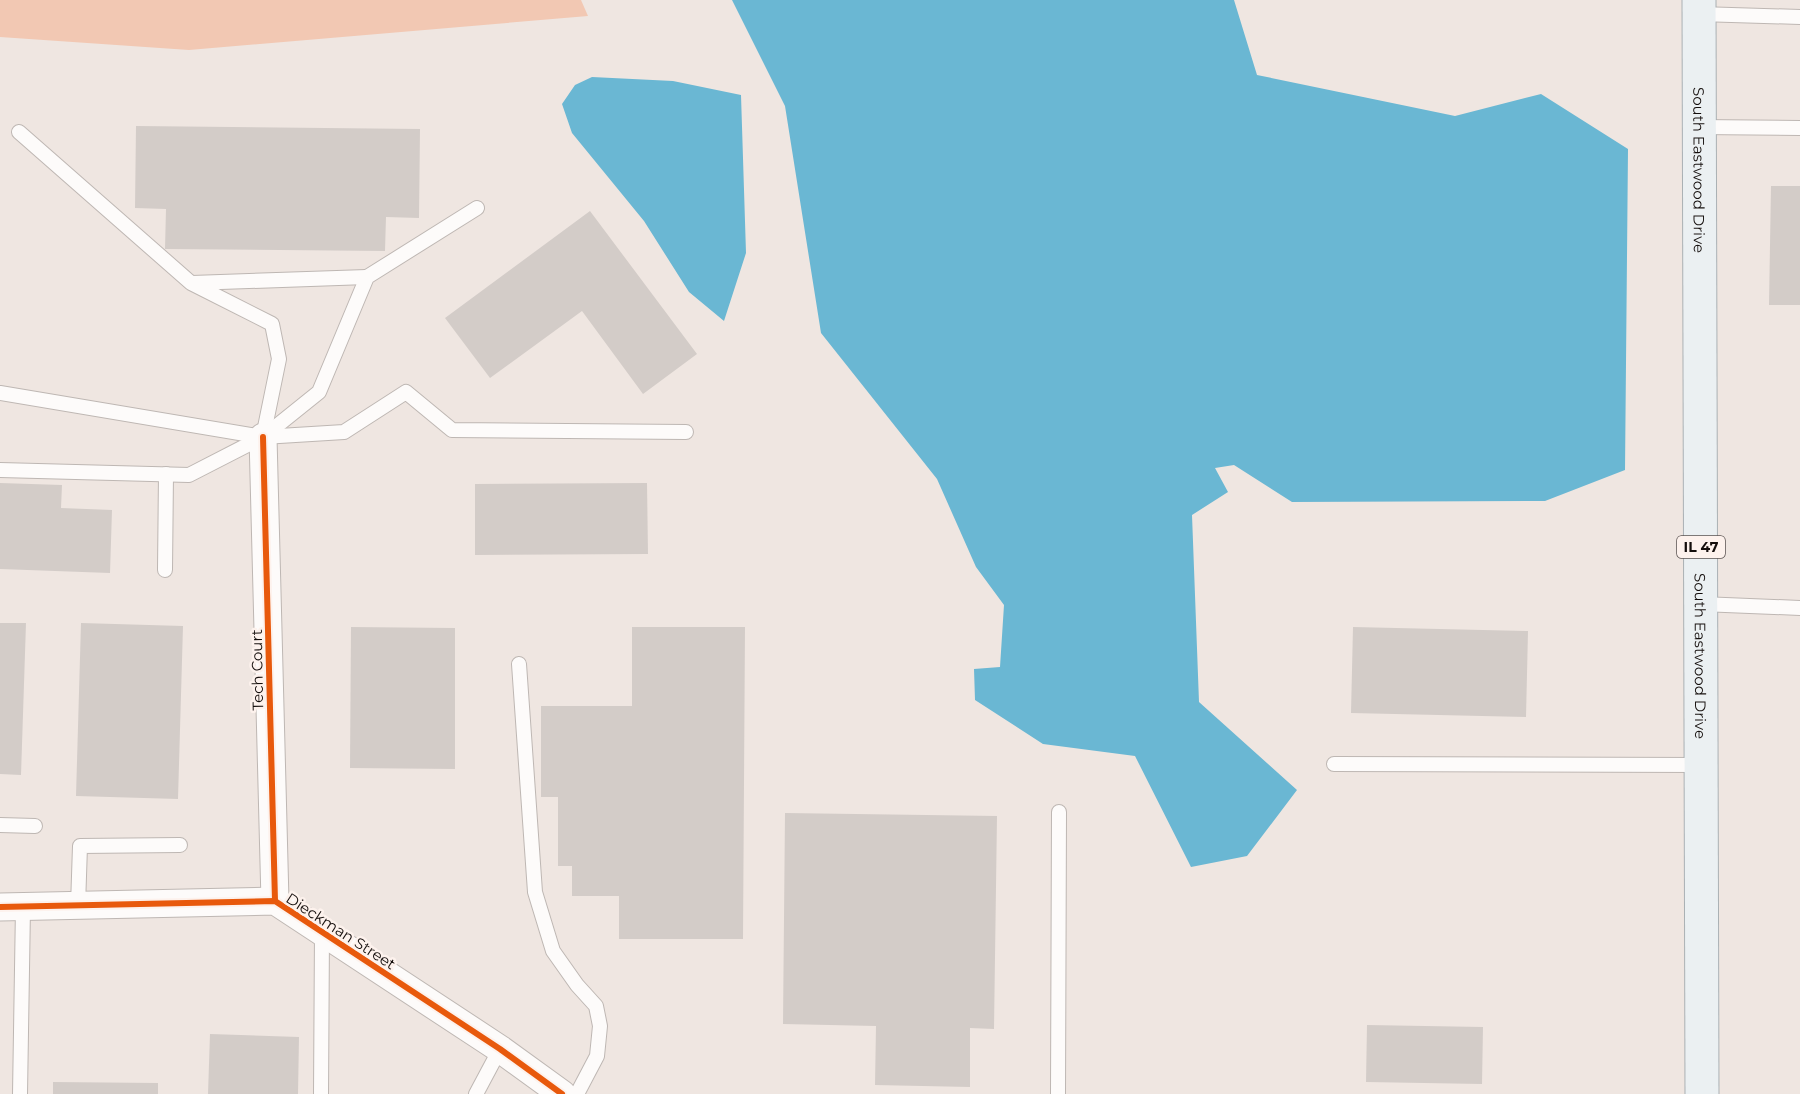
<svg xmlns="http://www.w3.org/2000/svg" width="1800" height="1094" viewBox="0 0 1800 1094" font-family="Montserrat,sans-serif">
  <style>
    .green { fill: #f2c8b3 }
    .water { fill: #6ab7d3 }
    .building { fill: #d3ccc8 }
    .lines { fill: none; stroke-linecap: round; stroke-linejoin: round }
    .lane-casing { stroke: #beb7b3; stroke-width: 16 }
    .street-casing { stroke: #beb7b3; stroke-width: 29 }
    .primary-casing { stroke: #aab1b4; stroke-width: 35 }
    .lane { stroke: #fdfbfa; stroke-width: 14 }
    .street { stroke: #fdfbfa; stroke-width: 27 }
    .primary { stroke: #ebf0f2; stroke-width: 33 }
    .cycleway-casing { stroke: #fdf2ed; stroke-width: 10 }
    .cycleway { stroke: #e8590c; stroke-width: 6 }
    .labels { text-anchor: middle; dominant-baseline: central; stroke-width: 5; stroke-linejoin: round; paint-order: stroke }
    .shield { fill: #fdf2ed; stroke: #5a5250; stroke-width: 1.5 }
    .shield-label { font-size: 14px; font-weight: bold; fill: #140e0c }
    .street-label { font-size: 15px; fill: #140e0c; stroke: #fdf2ed }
  </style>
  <rect width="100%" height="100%" fill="#efe6e1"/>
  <polygon class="green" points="0,0 581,0 588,16 189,50 0,37"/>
  <g class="water">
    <polygon points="732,0 1234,0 1257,75 1455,116 1541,94 1628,149 1625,470 1545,501 1292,502 1234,465 1215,468 1228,492 1192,515 1199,702 1297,790 1247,856 1191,867 1135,756 1043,744 975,700 974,669 1000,667 1004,605 976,567 937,479 821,333 785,106"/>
    <polygon points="592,77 673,81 741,95 746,253 724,321 689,292 644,221 572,133 562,104 575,85"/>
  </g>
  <g class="building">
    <polygon points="136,126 420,129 419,218 386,217 385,251 165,249 166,209 135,208"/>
    <polygon points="1771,186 1800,186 1800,305 1769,305"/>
    <polygon points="590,211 697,354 643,394 582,311 490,378 445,318"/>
    <polygon points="0,483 62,485 61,508 112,510 110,573 0,569"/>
    <polygon points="647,483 648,554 475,555 475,484"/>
    <polygon points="0,623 26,623 21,775 0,774"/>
    <polygon points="81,623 183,626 178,799 76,796"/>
    <polygon points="351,627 455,628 455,769 350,768"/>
    <polygon points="632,627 745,627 743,939 619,939 619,896 572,896 572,866 558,866 558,797 541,797 541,706 632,706"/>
    <polygon points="1353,627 1528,631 1526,717 1351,713"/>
    <polygon points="785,813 997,816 994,1029 970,1028 970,1087 875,1085 876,1026 783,1024"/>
    <polygon points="1367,1025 1483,1027 1482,1084 1366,1082"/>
    <polygon points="210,1034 299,1037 298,1094 208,1094"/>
    <polygon points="53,1082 158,1083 158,1094 53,1094"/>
  </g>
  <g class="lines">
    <g class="lane-casing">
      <g id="lane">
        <polyline points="1699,14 1800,17"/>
        <polyline points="1699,127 1800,128"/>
        <polyline points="19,132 191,283 272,324 279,359 263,437"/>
        <polyline points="192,283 367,277"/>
        <polyline points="0,393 263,437 344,432 406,392 452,430 686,432"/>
        <polyline points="0,470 189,475 263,437 319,392 367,277 477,208"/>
        <polyline points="165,570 166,474"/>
        <polyline points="1701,604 1800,608"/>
        <polyline points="519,664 535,892 553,951 577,985 596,1006 600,1026 597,1056 577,1094"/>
        <polyline points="1334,764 1701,765"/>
        <polyline points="0,825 35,826"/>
        <polyline points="78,906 80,846 180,845"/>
        <polyline points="20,1094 23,907"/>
        <polyline points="321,1094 322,933"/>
        <polyline points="476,1094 500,1049"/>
        <polyline points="1058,1094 1059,812"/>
      </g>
    </g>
    <g class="street-casing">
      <g id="street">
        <polyline points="263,437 275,901"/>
        <polyline points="0,907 275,901 500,1049 562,1094"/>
      </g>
    </g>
    <g class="primary-casing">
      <g id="primary">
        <path id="s1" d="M1699 0 1702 1094"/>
      </g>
    </g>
    <use href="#lane" class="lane"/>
    <use href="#street" class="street"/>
    <use href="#primary" class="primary"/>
    <g class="cycleway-casing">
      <g id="cycleway">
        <polyline points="263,437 275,901"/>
        <polyline points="0,907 275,901 500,1049 562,1094"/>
      </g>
    </g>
    <use href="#cycleway" class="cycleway"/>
  </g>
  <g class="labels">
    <rect class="shield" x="1677" y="536" width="48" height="22" rx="4.5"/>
    <g class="shield-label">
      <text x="1701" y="547">IL 47</text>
    </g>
    <g class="street-label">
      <text stroke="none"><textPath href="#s1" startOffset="170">South Eastwood Drive</textPath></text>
      <text stroke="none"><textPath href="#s1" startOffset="656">South Eastwood Drive</textPath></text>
      <text transform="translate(257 670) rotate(-91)">Tech Court</text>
      <text transform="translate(341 931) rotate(33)">Dieckman Street</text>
    </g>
  </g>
</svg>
